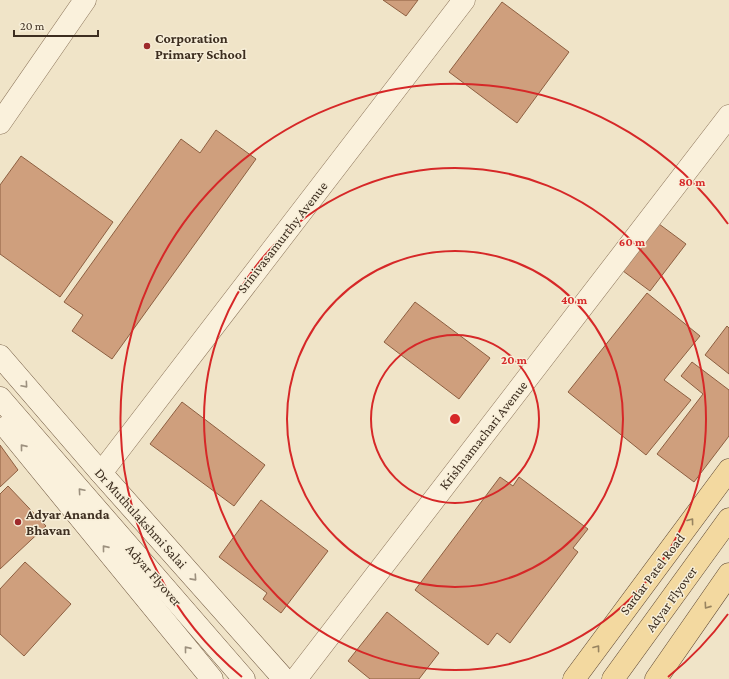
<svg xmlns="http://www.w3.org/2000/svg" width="729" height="679" viewBox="0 0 729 679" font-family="'Crimson Pro',serif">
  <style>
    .building { fill: #cf9f7d; stroke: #8d5f41 }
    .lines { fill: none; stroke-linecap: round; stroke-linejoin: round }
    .street-casing { stroke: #8d765c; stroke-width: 23 }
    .secondary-casing { stroke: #6f573f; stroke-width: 23 }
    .primary-casing { stroke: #5b4430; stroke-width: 23 }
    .street { stroke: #faf1dc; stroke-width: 22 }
    .secondary { stroke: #faf1dc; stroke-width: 22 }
    .primary { stroke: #f3d9a0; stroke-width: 22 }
    .oneway { stroke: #9c907e }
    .oneway2 { stroke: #988460 }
    .ring { fill: none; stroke: #d62828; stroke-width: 2 }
    .poi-dot { fill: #9e2a2b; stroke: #f7eed8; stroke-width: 1.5 }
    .labels { text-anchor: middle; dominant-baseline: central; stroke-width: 3; stroke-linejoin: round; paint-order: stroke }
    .poi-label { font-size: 14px; font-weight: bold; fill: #3d2e20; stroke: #f7eed8; text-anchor: start }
    .street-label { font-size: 14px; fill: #3d2e20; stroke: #f7eed8 }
    .centre { fill: #d62828; stroke: #f7eed8; stroke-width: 2 }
    .ring-label { font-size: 12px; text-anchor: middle; font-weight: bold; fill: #d62828; stroke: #f7eed8; stroke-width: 3; stroke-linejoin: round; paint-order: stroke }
  </style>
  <rect width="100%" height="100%" fill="#f0e4c8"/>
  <g class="building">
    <polygon points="383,0 418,0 406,16"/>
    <polygon points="502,2 569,52 517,123 449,72"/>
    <polygon points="216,130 256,159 112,359 72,331 83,315 64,302 181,139 200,153"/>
    <polygon points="21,156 113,222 60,297 0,254 0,185"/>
    <polygon points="655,221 686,244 650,291 619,268"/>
    <polygon points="647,293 700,336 664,380 691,400 646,455 568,392"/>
    <polygon points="415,302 490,358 459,399 384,342"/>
    <polygon points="727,326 729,328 729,374 705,355"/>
    <polygon points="692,362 729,390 729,436 694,482 657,454 703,394 681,376"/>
    <polygon points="182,402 265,465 234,506 150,444"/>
    <polygon points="0,445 18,470 0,487"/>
    <polygon points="500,477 513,486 519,477 588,529 573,548 578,552 510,643 497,633 488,645 415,590"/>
    <polygon points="8,486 46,526 0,569 0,494"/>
    <polygon points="261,500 328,551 281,613 263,599 267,593 219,557"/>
    <polygon points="25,562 71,604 24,656 0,634 0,589"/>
    <polygon points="387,612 439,653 419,679 370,679 348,661"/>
  </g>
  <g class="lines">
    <g class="street-casing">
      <g id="street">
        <polyline points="0,123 85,0"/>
        <polyline points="101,473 464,0"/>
        <polyline points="296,679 729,116"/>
      </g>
    </g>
    <g class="secondary-casing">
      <g id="secondary">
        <polyline points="0,356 101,473 284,679"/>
        <polyline points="0,398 244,679"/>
        <polyline points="6,427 212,679"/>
      </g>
    </g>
    <g class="primary-casing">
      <g id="primary">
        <polyline points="574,679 729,470"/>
        <polyline points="613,679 729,519"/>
        <polyline points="656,679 729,574"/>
      </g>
    </g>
    <use href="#street" class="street"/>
    <use href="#secondary" class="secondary"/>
    <use href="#primary" class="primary"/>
  </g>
  <defs><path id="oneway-chevron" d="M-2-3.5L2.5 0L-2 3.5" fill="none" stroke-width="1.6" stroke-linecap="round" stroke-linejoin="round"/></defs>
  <g class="oneway">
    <use href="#oneway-chevron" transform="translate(25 385) rotate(49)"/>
    <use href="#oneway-chevron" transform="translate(23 447) rotate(-129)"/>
    <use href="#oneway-chevron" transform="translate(81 491) rotate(-131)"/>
    <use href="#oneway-chevron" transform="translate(105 548) rotate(-129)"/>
    <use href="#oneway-chevron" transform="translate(194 578) rotate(48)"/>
    <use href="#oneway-chevron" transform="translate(187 649) rotate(-129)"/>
  </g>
  <g class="oneway2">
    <use href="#oneway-chevron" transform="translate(691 521) rotate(-53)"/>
    <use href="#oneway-chevron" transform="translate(707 606) rotate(125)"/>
    <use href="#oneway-chevron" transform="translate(597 648) rotate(-53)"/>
  </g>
  <g class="ring">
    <circle cx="455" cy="419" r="84"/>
    <circle cx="455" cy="419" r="168"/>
    <circle cx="455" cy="419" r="251"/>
    <path d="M728 614A335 335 0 0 1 668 677M242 677A335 335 0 1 1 728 224"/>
  </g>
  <g class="poi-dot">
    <circle cx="147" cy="46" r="4"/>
    <circle cx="18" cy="522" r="4"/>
  </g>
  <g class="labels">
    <g class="poi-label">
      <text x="155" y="38">Corporation<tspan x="155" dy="16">Primary School</tspan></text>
      <text x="26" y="514">Adyar Ananda<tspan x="26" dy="16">Bhavan</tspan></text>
    </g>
    <g class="street-label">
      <text transform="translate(282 237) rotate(-52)">Srinivasamurthy Avenue</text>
      <text transform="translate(483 435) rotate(-52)">Krishnamachari Avenue</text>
      <text transform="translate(141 518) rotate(48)">Dr Muthulakshmi Salai</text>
      <text transform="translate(652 574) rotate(-53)">Sardar Patel Road</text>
      <text transform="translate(154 575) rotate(49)">Adyar Flyover</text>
      <text transform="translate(671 599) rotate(-54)">Adyar Flyover</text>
    </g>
  </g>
  <circle cx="455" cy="419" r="6" class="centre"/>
  <g class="ring-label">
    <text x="692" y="186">80 m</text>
    <text x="632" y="246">60 m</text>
    <text x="574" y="304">40 m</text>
    <text x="514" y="364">20 m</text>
  </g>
  <path d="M14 30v6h84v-6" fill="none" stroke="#3d2e20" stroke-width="2"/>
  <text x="20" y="30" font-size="12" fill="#3d2e20" stroke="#f7eed8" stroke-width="3" paint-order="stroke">20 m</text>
</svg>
